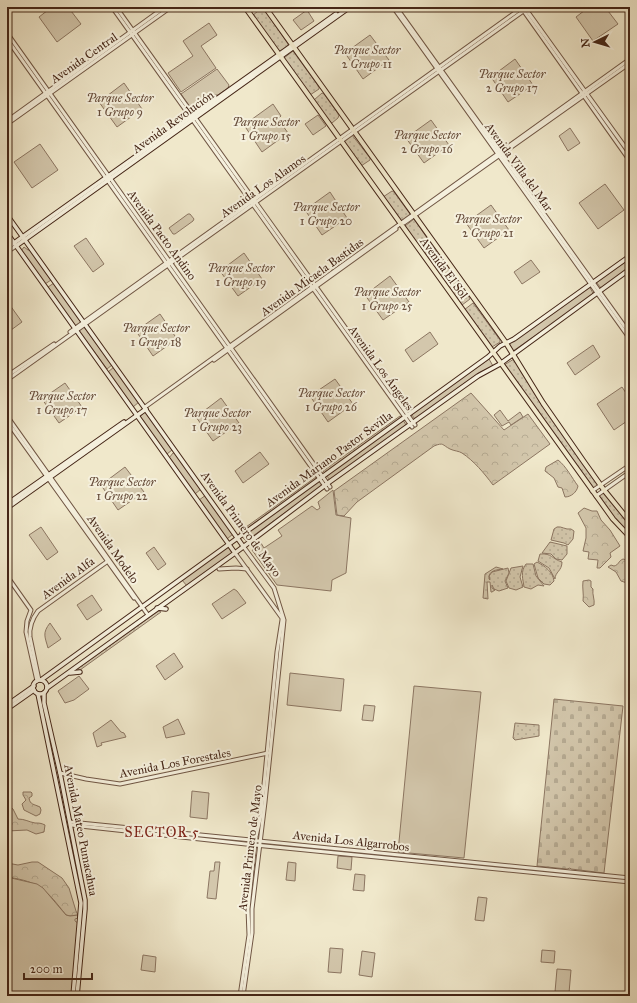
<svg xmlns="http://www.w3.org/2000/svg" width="637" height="1003" viewBox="0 0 637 1003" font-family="'IM FELL Great Primer',serif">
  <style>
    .grass { fill: url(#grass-dots); stroke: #8c7662 }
    .forest { fill: url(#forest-crowns); stroke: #8c7662 }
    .cemetery { fill: url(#cemetery-stones); stroke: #8c7662 }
    .park { fill: #d3c7ac; stroke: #8c7662 }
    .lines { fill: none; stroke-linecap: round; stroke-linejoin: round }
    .tertiary-casing { stroke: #705644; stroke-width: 5 }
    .secondary-casing { stroke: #452617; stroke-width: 5.5 }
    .primary-casing { stroke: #452617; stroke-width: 6 }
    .tertiary { stroke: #f5f0dd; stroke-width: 3 }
    .secondary { stroke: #f5f0dd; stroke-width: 3.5 }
    .primary { stroke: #f0e8cb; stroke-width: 4 }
    .labels { text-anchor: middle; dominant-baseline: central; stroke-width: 4; stroke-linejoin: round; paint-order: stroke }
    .park-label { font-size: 12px; font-style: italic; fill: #684e3c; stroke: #f5f0dd }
    .street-label { font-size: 12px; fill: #452617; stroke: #f5f0dd }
    .quarter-label { font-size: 14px; letter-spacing: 1px; fill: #7a1f14; stroke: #f5f0dd }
  </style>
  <defs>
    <pattern id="grass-dots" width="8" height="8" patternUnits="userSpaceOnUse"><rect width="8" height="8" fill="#d3c7ac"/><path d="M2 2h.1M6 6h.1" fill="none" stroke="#b6ab93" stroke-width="1.8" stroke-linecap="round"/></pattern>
    <pattern id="forest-crowns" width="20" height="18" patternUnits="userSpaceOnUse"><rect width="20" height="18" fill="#d3c7ac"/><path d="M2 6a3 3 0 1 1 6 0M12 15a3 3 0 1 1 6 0" fill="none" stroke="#b6ab93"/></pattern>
    <pattern id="cemetery-stones" width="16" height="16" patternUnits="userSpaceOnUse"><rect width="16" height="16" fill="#d3c7ac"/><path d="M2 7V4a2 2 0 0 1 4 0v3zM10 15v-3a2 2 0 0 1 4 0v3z" fill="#b6ab93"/></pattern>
  </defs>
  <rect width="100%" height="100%" fill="#f0e8cb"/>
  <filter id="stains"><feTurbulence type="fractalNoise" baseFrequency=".005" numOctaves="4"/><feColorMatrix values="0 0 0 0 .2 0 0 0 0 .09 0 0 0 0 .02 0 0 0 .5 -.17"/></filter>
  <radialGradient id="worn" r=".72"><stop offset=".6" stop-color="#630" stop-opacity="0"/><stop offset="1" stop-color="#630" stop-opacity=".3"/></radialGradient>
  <g class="grass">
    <polygon points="262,8 264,9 288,44 288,46 280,52 279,52 253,15"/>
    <polygon points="293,51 319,87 319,89 310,95 284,58"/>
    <polygon points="322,93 324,94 339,115 338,118 332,123 330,123 314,100"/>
    <polygon points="352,135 370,158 370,160 361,166 344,142"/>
    <polygon points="392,191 394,192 410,214 409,216 401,221 400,221 383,197"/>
    <polygon points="414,219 440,257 433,263 405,227 405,226"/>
    <polygon points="442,261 445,262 469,297 470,299 462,305 434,268"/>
    <polygon points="473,303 500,340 500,342 492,347 464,310"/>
    <polygon points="514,359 541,404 598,484 598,486 594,489 504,365"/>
    <polygon points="400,416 401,418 325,473 323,471"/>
    <polygon points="316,477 317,479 265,517 257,521 241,534 239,532"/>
    <polygon points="604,492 630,524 630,535 622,527 598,497 598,495"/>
    <path d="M557 527C562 526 565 530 571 529L574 531 573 539 568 545 564 543 551 540 554 529Z"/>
    <polygon points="550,542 567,546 567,554 562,560 556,559 551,554 542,553"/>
    <path d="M540 554C552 553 552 559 562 562 562 571 555 572 555 579L549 568 538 561Z"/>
    <path d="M537 562C545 566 553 572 554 581L550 585 544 584 538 578 534 564Z"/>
    <path d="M526 564H533L536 576 544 586 538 585 531 589 524 587C523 579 520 572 526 564Z"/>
    <polygon points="523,566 520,577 523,587 516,590 509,588 506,581 511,568"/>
    <path d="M496 567 503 569C497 570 488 570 489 579L490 580 489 576 492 572 508 568 509 573 505 581 508 588 499 591 494 589 492 585V588L495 590 492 592H491L490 582H487L488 599 483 598 485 574Z"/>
    <polygon points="159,611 161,612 80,670 74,671 157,612"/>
    <polygon points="515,723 539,725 539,736 515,740 513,738"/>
  </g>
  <g class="forest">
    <path d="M471 393 504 430 528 414 550 444 493 485C484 473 474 461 462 453 459 451 454 451 450 449 442 445 444 442 434 446L357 502 344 516 337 515 334 491Z"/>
    <path d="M558 460C566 466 572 478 578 486 577 492 571 497 565 497L562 488 558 487 554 478 545 471 546 467Z"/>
    <polygon points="584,508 592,511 597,511 601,520 610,530 620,546 610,553 611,557 600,568 597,568 598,560 588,559 589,552 583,551 586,538 586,528 578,513"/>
    <path d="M623 559 630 561V584L621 581 616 572 608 567 611 565 614 566C619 565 618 561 623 559Z"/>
    <path d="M589 580 591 581V587L593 589C592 595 595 599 594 605L589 607 583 601C584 594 582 588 583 581Z"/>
    <path d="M23 792H31L32 793V796L29 798C30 805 34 804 40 807L41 810 40 814 36 816 24 810 22 804 26 800 23 795Z"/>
    <path d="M7 805 13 809 18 819C25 819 29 822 35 823 39 823 41 823 45 825L44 832 36 834 27 830 7 831Z"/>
    <path d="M32 862H38L62 878 69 888 76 911 78 915 70 916 66 915C46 890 41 882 7 877V863L18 865Z"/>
  </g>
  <polygon class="cemetery" points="554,699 623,706 604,873 571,869 570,868 567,869 537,866"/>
  <g class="park">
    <polygon points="52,7 68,7 81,24 57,42 39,17"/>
    <polygon points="589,7 605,7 618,24 593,41 576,17"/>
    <polygon points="307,10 314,21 301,30 293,20"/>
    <polygon points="209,23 217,35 201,46 216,68 181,92 168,73 193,56 183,41"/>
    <polygon points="370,35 389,60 363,79 345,53"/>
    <polygon points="515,59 533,85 508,102 491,77"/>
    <polygon points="217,69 229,85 228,88 218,95 214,95 214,98 195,111 193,111 181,94"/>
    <polygon points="124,83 142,109 117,127 99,102"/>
    <polygon points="273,104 281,116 278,119 288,133 262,152 244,125"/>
    <polygon points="318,115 326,126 313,135 305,124"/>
    <polygon points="431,120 449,145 424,163 406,138"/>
    <polygon points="570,128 580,143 568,151 559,136"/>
    <polygon points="40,144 58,170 32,188 14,162"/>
    <polygon points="605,184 624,210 598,229 579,203"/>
    <polygon points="330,192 347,218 322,235 305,210"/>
    <polygon points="491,205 509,230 484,248 466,223"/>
    <polygon points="188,214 190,214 194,219 193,221 175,234 173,234 169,228"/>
    <polygon points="86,238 104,264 93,272 74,246"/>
    <polygon points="24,247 28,250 30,250 51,280 45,284 21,251"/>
    <polygon points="244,253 262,279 238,296 220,271"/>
    <polygon points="630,257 630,267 602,289 596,282"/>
    <polygon points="531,260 540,272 522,284 514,272"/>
    <polygon points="390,276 409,302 383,320 365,295"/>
    <polygon points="54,283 81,322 75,326 48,287"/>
    <polygon points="589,286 594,295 513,351 509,343"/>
    <polygon points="7,301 22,322 7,333"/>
    <polygon points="160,314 177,339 153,356 136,331"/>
    <polygon points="84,327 112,365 107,369 79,331"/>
    <polygon points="430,332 438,344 413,362 405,350"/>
    <polygon points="593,345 600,357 575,375 567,363"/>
    <polygon points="489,359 493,366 480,372 415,419 411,414"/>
    <polygon points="114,367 139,402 133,407 108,372"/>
    <polygon points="335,379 353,404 328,422 310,396"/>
    <polygon points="65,383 82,407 59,423 42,399"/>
    <polygon points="622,387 630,399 630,419 614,430 597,404"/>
    <polygon points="221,398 239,423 213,441 196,417"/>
    <polygon points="500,410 508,421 520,412 523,417 511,425 509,422 502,426 494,415"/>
    <polygon points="145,411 172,450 167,454 140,417"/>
    <polygon points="403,420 406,425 330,480 326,475"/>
    <polygon points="260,452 269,464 243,483 235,471"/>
    <polygon points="173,453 175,453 201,489 195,494 169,458"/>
    <polygon points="125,467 144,492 118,510 101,485"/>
    <polygon points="319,481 322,486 246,541 242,537"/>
    <polygon points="333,490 336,515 351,518 346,573 332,580 331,591 277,585 252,550 261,543 264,548 282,536 278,530 312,506 317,510 320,508 318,502"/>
    <polygon points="206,495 233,534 227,539 199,500"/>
    <polygon points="41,527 58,552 47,560 29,535"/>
    <polygon points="154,547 166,564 158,570 146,553"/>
    <polygon points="228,547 232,553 187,586 182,580"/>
    <polygon points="234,589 237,591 246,603 222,619 212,604"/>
    <polygon points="92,595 102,610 87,620 77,605"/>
    <path d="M50 623 61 639 48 648C45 637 42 633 50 623Z"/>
    <polygon points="174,653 183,667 165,680 156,666"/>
    <polygon points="290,673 344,679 341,711 287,705"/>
    <polygon points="79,676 89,689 74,700 65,703 58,691"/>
    <polygon points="414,686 481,692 464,858 398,852"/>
    <polygon points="364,705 375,706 373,721 362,720"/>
    <polygon points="178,719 185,734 166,738 163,727"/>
    <polygon points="111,720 121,732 124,733 126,737 101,743 102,745 97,747 93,733"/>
    <polygon points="192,791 209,793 207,819 190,817"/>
    <polygon points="338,856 352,857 351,870 337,868"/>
    <polygon points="215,862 220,862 216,899 207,898 210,871 214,871"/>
    <polygon points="288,862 296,863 295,881 286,880"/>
    <polygon points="355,874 365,875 364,891 353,890"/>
    <polygon points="7,877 37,884 43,888 66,915 70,916 78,915 78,918 75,919 75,921 78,923 71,996 7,996"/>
    <polygon points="478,897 487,898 484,921 475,920"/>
    <polygon points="330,948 343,949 341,973 328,972"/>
    <polygon points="542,950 555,951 554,963 541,962"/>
    <polygon points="362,951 375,953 372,977 359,975"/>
    <polygon points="143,955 156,957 155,972 141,970"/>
    <polygon points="557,969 571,970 569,993 555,992"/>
  </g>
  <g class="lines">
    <g class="tertiary-casing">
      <g id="tertiary">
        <polyline points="112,7 412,427"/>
        <polyline points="116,7 415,425"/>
        <polyline points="393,7 630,339"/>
        <polyline points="396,7 630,334"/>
        <polyline points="525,8 630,154"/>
        <polyline points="523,10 630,161"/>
        <polyline points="7,33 330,487"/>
        <polyline points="7,39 327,489"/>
        <polyline points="7,121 165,7"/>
        <polyline points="7,124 171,7"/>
        <polyline points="404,223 630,63"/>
        <polyline points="7,249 14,243"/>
        <polyline points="7,252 16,246"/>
        <polyline points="70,332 523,7"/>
        <polyline points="214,360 396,229"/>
        <polyline points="7,376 54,344"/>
        <polyline points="7,380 529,7"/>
        <polyline points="145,407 630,59"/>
        <polyline points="7,416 148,615"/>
        <polyline points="7,421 134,598"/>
        <polyline points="592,491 630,465"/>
        <polyline points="596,496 630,472"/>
        <polyline points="243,546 274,588 284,620 265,802 252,909 252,933 243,996"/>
        <polyline points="235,553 282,618 282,620 277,652 261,815 255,841 248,909 249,935 240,996"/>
        <polyline points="219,569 236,568 247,569"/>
        <polyline points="7,576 31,610 27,621 26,632 37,681"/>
        <path d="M39 680 30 637C29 627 32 619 38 611L108 561"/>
        <polyline points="60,773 86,779 120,784 268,753"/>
        <polyline points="70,822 630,878"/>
        <polyline points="71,825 255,845 630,882"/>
      </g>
    </g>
    <g class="secondary-casing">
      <g id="secondary">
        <polyline points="7,215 243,546"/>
        <polyline points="7,233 235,553"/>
        <polyline points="14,243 336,14"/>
        <polyline points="16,246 350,7"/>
        <polyline points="7,504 124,422"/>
        <polyline points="7,508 146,409"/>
        <polyline points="157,608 166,609"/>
        <polyline points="70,673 80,672"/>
        <polyline points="41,680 488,357 500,346 514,339 630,256"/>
        <circle cx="40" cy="687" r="7"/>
        <polyline points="47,688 235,553 328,483 478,376 500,364 630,269"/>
        <polyline points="44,693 44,703 60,773 85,900 85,909 77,996"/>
        <polyline points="38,694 81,903 73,996"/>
        <polyline points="7,705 34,686"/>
        <polyline points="7,709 34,690"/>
      </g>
    </g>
    <g class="primary-casing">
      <g id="primary">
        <polyline points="245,7 613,519 630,537"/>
        <polyline points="265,7 506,343 543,403 584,462 604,490 630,522"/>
      </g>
    </g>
    <use href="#tertiary" class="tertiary"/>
    <use href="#secondary" class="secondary"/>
    <use href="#primary" class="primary"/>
  </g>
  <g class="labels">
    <g class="park-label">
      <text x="367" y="50">Parque Sector<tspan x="367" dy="14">2 Grupo 11</tspan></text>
      <text x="512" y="74">Parque Sector<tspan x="512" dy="14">2 Grupo 17</tspan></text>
      <text x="120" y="98">Parque Sector<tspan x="120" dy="14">1 Grupo 9</tspan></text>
      <text x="266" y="122">Parque Sector<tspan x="266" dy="14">1 Grupo 15</tspan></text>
      <text x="427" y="135">Parque Sector<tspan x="427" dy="14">2 Grupo 16</tspan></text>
      <text x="326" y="207">Parque Sector<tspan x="326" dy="14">1 Grupo 20</tspan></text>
      <text x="488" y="219">Parque Sector<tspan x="488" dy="14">2 Grupo 21</tspan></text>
      <text x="241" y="268">Parque Sector<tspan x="241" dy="14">1 Grupo 19</tspan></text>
      <text x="387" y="292">Parque Sector<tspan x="387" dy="14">1 Grupo 25</tspan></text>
      <text x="156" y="328">Parque Sector<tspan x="156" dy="14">1 Grupo 18</tspan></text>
      <text x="331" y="393">Parque Sector<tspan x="331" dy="14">1 Grupo 26</tspan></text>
      <text x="62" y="396">Parque Sector<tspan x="62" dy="14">1 Grupo 17</tspan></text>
      <text x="217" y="413">Parque Sector<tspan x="217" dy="14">1 Grupo 23</tspan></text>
      <text x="122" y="482">Parque Sector<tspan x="122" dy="14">1 Grupo 22</tspan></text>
    </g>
    <g class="street-label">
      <text transform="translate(84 58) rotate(-35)">Avenida Central</text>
      <text transform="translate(173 122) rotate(-36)">Avenida Revolución</text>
      <text transform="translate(519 167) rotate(54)">Avenida Villa del Mar</text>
      <text transform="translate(263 186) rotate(-35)">Avenida Los Alamos</text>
      <text transform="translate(162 235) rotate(54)">Avenida Pacto Andino</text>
      <text transform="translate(444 268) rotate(54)">Avenida El Sol</text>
      <text transform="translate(312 277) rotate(-36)">Avenida Micaela Bastidas</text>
      <text transform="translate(381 368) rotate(54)">Avenida Los Ángeles</text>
      <text transform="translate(329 459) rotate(-36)">Avenida Mariano Pastor Sevilla</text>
      <text transform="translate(241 524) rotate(54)">Avenida Primero de Mayo</text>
      <text transform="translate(113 549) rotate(55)">Avenida Modelo</text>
      <text transform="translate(68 578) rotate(-36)">Avenida Alfa</text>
      <text transform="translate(175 763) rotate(-11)">Avenida Los Forestales</text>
      <text transform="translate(81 830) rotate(79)">Avenida Mateo Pumacahua</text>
      <text transform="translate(351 841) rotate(6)">Avenida Los Algarrobos</text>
      <text transform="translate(250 848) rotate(-83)">Avenida Primero de Mayo</text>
    </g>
    <g class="quarter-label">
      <text x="162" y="832">SECTOR 5</text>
    </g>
  </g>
  <rect width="637" height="1003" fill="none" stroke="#f0e8cb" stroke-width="24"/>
  <rect x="8" y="8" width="621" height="987" fill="none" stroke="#452617" stroke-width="2"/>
  <rect x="12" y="12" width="613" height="979" fill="none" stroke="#452617"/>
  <g transform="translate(595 42) rotate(265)" stroke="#f5f0dd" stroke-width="3" paint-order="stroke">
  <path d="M0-3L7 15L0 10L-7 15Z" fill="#452617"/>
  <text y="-6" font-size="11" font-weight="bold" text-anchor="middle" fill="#452617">N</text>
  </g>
  <path d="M24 973v6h68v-6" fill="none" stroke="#452617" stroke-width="2"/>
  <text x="30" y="973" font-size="12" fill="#452617" stroke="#f5f0dd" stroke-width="3" paint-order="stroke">200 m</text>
  <rect width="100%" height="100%" filter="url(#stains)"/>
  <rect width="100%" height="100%" fill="url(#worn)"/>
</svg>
